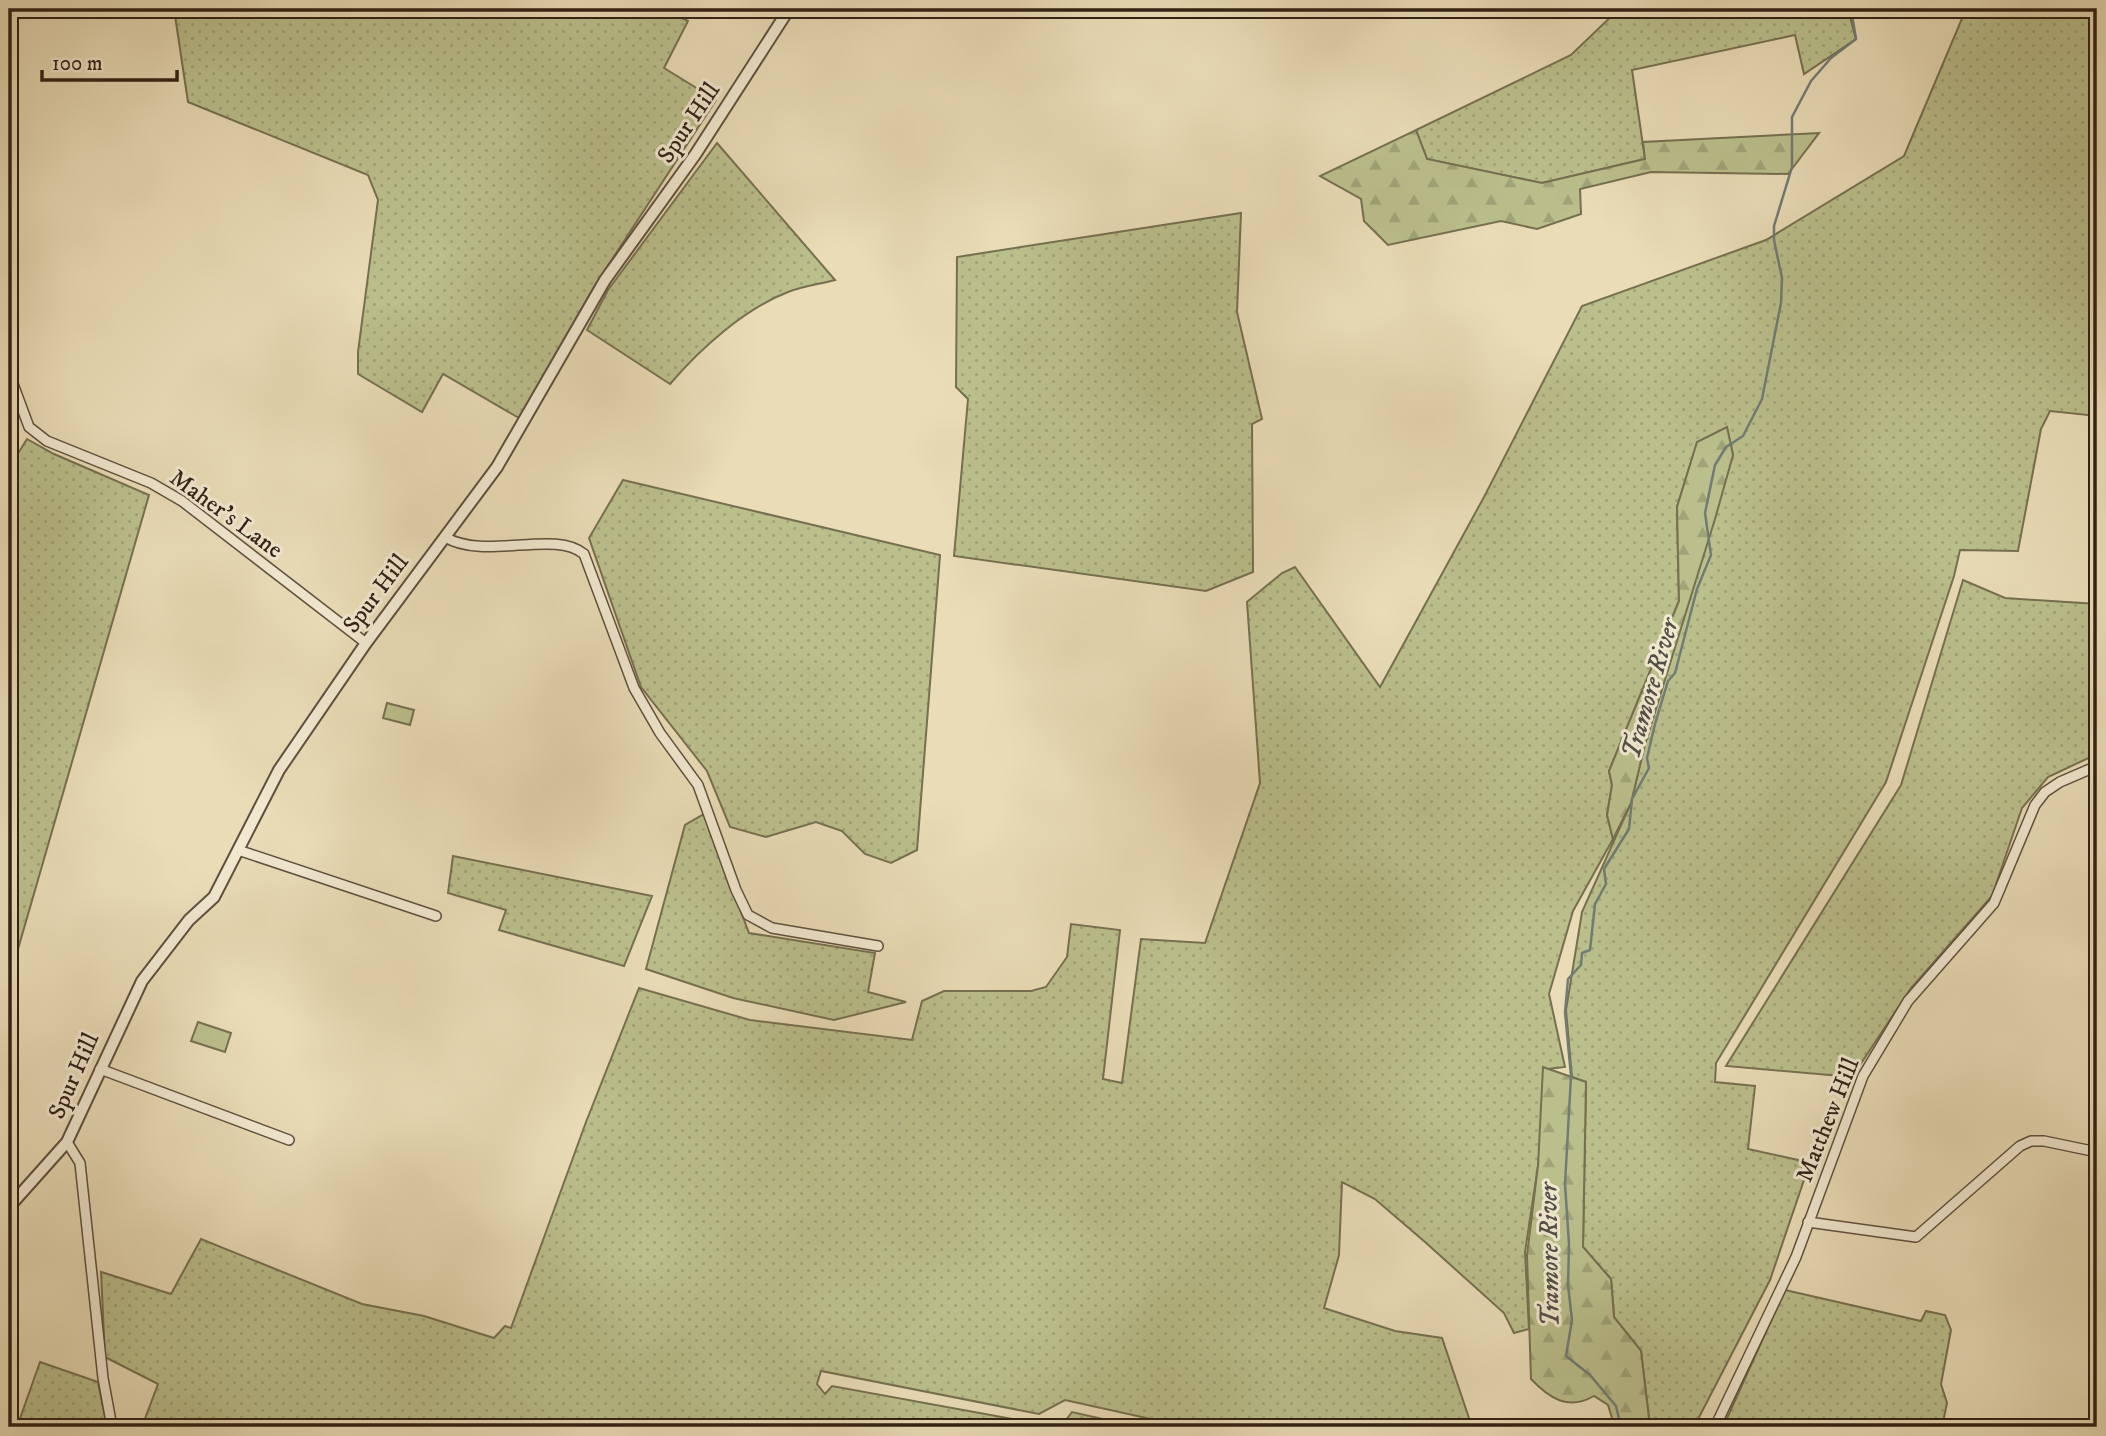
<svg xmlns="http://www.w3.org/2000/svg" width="2106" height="1436" viewBox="0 0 2106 1436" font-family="'IM FELL DW Pica',serif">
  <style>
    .grass { fill: url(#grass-dots); stroke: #767050; stroke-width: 2 }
    .forest { fill: url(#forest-firs); stroke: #767050; stroke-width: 2 }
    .green { fill: #babf8c; stroke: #767050; stroke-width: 2 }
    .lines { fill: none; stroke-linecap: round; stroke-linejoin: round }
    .stream { stroke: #717c77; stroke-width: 2.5 }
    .minor-casing { stroke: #5f503e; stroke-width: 12 }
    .tertiary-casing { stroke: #5f503e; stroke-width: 14 }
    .minor { stroke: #f1e8d0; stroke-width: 9 }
    .tertiary { stroke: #f1e8d0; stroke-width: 10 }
    .labels { text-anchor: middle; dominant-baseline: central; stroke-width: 6; stroke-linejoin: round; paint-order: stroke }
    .street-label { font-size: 24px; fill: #312115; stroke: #f1e8d0 }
    .water-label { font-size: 26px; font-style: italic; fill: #514f46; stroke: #f1e8d0 }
  </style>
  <defs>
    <pattern id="grass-dots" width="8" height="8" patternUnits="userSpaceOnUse" patternTransform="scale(1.75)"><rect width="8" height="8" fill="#babf8c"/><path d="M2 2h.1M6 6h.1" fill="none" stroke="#a0a478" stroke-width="1.8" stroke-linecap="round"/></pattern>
    <pattern id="forest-firs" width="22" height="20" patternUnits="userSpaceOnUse" patternTransform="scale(1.75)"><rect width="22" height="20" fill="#babf8c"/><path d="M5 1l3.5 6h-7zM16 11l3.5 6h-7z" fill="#a0a478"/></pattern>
  </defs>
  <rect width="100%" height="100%" fill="#e9dcb7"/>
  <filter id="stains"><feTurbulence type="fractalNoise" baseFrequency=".00286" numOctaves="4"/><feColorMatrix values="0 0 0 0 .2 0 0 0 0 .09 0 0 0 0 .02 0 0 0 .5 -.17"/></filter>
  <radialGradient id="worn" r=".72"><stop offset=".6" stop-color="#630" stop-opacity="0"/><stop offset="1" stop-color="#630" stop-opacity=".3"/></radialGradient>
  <g class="grass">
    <polygon points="174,9 664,9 688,21 664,68 716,100 594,287 519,418 443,374 422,412 358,374 358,352 378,200 368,175 188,102"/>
    <polygon points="1619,9 1848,9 1856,39 1804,74 1795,35 1632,70 1645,159 1542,183 1427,159 1416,130 1571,55"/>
    <polygon points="1966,9 2087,9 2097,12 2097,416 2050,411 2041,429 2018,551 1960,550 1954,576 1886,782 1716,1063 1715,1082 1755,1086 1748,1149 1798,1160 1806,1174 1770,1280 1694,1427 1650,1427 1641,1351 1614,1317 1611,1279 1583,1247 1586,1082 1572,1077 1566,1010 1582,912 1631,803 1645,744 1733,455 1727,428 1697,443 1677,507 1679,601 1609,771 1612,785 1607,815 1613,839 1573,911 1549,994 1565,1067 1548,1069 1538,1166 1525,1252 1529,1329 1514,1333 1504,1313 1425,1242 1375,1199 1342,1182 1339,1255 1324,1308 1395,1331 1442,1338 1472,1427 1187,1427 1065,1400 1039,1414 821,1371 817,1384 825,1394 832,1386 1040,1424 1063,1424 1072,1412 1138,1427 128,1427 143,1424 158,1384 105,1357 101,1272 171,1294 201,1239 362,1304 424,1316 494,1338 505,1326 511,1328 586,1122 639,988 750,1020 912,1040 922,1001 944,991 1031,991 1046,987 1067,957 1071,924 1120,930 1103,1079 1122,1083 1141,939 1205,943 1260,783 1247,602 1282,573 1295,567 1380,687 1484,497 1582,306 1766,240 1904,156"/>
    <path d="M717 143 835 280C820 284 803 286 788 292 744 309 700 349 670 384L587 330 608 290Z"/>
    <polygon points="1241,213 1237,312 1262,419 1252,424 1253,572 1206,591 954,556 968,399 956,387 957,257"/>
    <polygon points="27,439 54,454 149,495 14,963 9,961 9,450 19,452"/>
    <polygon points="623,480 940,555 917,850 891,863 865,854 842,831 816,822 766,837 730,827 707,771 641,687 589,538"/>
    <polygon points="1963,580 2005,598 2097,604 2097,754 2048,777 2022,808 1992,896 1911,988 1852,1077 1726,1066 1901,785"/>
    <polygon points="704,814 749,933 875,953 868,992 906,1002 834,1020 733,998 646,969 685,825"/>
    <polygon points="453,856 652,896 624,966 499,930 506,910 448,893"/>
    <polygon points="1785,1290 1921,1321 1926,1311 1945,1315 1951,1330 1941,1384 1947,1403 1942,1427 1723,1427"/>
    <polygon points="40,1362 98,1382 107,1427 17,1427"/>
  </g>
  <g class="forest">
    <polygon points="1416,130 1427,159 1542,183 1645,159 1643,142 1819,133 1788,174 1651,172 1580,189 1581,214 1537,229 1501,221 1388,245 1364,221 1361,199 1320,176"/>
    <polygon points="1727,427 1733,455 1715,519 1645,744 1631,803 1613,839 1607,815 1612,785 1609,771 1679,601 1677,507 1697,442"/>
    <path d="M1543 1067 1586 1082 1583 1247 1611 1279 1614 1317 1641 1351 1650 1427H1610L1612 1418 1608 1405 1594 1396C1568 1411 1549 1398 1531 1379L1527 1255 1538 1166Z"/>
  </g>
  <g class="green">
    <polygon points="387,703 414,710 410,725 383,718"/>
    <polygon points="198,1022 231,1033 225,1052 191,1041"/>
  </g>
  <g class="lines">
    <polyline class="stream" points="1621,1427 1616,1406 1590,1375 1566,1356 1572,1320 1568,1285 1569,1244 1565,1184 1571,1076 1565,1012 1568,979 1581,965 1582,953 1590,950 1595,904 1606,884 1604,869 1629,829 1632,799 1649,768 1647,758 1655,724 1668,681 1675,673 1697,589 1711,555 1705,513 1715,465 1726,447 1743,436 1762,399 1781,303 1782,278 1774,240 1774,226 1792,167 1792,117 1811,81 1831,58 1856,39 1851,9"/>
    <g class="minor-casing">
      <g id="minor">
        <polyline points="9,373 29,427 47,441 151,483 182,501 366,643"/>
        <path d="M445 537C485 561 555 529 584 554L634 688 660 733 698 785 736 890 748 915 772 928 878 946"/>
        <polyline points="238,850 436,916"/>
        <polyline points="100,1069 289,1140"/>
        <polyline points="67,1142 80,1163 103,1378 112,1427"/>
        <polyline points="1808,1222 1916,1237 2020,1146 2031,1141 2044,1141 2097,1152"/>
        <polyline points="1715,1427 1796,1257 1863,1076 1908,1001 1994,903 2035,805 2045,792 2060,782 2097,766"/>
      </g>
    </g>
    <g class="tertiary-casing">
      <polyline id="tertiary" points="9,1207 67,1142 142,981 189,920 214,897 279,770 366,643 497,467 605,280 695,155 789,9"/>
    </g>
    <use href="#minor" class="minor"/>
    <use href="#tertiary" class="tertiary"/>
  </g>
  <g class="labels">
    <g class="street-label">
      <text transform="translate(689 123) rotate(-56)">Spur Hill</text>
      <text transform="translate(226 514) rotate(36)">Maher's Lane</text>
      <text transform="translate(376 594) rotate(-53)">Spur Hill</text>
      <text transform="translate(74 1076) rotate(-66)">Spur Hill</text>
      <text transform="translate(1828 1120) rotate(-68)">Matthew Hill</text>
    </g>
    <g class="water-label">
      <text transform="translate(1651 689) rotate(-74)">Tramore River</text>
      <text transform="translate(1550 1255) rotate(-91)">Tramore River</text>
    </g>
  </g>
  <rect width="2106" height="1436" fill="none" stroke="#e9dcb7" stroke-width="35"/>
  <rect x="10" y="10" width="2085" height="1415" fill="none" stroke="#312115" stroke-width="3.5"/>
  <rect x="18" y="18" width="2071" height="1401" fill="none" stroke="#312115" stroke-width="2"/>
  <path d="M42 70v10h135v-10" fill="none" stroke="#312115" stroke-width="3.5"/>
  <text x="52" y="70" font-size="21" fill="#312115" stroke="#f1e8d0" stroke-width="5" paint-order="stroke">100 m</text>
  <rect width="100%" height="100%" filter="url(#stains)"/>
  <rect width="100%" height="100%" fill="url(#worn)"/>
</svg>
